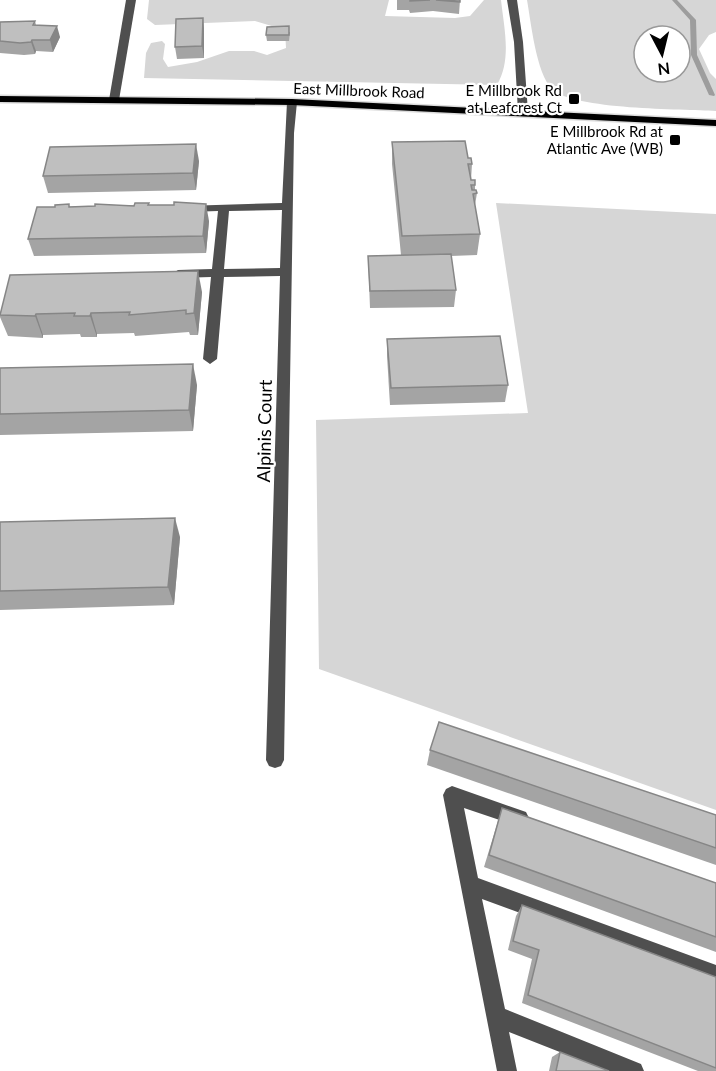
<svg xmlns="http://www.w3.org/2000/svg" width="716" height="1071" viewBox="0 0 716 1071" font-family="Lato,sans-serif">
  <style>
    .green { fill: #d6d6d6; fill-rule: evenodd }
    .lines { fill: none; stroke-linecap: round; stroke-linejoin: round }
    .stream { fill: #9d9d9d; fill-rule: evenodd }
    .major-casing { stroke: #dbdbdb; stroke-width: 3 }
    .minor { fill: #4f4f4f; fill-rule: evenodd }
    .major { fill: #000; fill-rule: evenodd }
    .wall { fill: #a4a4a4 }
    .shaded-wall { fill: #868686 }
    .building { fill: #bfbfbf; stroke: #868686; stroke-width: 1.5 }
    .poi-dot { fill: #000; stroke: #fff; stroke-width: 2 }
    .labels { text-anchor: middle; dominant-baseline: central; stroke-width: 4.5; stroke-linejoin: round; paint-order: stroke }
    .far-street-label { font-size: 15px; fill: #000; stroke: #fff }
    .far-poi-label { font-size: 15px; fill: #000; stroke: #fff; text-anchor: end }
    .street-label { font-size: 18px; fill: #000; stroke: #fff }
  </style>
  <rect width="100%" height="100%" fill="#fff"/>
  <g class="green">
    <path d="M149 0H389L385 16 455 18 470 16 484 0H501C504 28 512 59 497 85L144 78 146 53 151 43 162 41 165 44 163 59 168 67 197 62 229 51H254L267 55 286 48 285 30 255 21 155 25 147 19Z"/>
    <path d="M527 0H716V32L709 35 699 49 710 73 716 79V111C683 109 573 110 552 89 536 73 531 22 527 0ZM644 36H680V72H644Z"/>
    <polygon points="496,203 716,214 716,810 319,669 316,420 528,413"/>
  </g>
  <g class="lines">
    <polygon class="stream" points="672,0 677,0 696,20 697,55 715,95 714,96 709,95 691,55 690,20"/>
    <g class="major-casing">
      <polygon id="major" points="0,96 292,99 716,120 716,126 292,105 0,102"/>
    </g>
    <g class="minor">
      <polygon points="126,0 136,0 119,100 114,103 109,100"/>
      <polygon points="507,0 517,0 523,42 528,112 523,115 518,112 514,42"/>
      <path d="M292 99 297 102 294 133 284 760 281 766 275 768 269 766 266 760 280 276 224 277 217 359 210 364 203 359 211 277 178 278 172 274 178 270 212 269 218 211 188 212 184 210V206L282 203 287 102ZM282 210 280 268 224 269 229 211Z"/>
      <polygon points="452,786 526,812 529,818 526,824 520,827 464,808 478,878 716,965 716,985 482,899 505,1009 641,1064 644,1071 608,1071 509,1032 517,1071 497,1071 443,795 446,789"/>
    </g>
    <use href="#major" class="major"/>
  </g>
  <g class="wall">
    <polygon points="397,0 460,0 459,14 433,11 410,13 409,10 397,10"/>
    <polygon points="203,18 204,29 204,58 177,59 175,47"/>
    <polygon points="35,21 36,25 60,37 53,52 36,51 35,54 24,55 0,53 0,22"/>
    <polygon points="290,32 289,41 267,41 266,35"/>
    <polygon points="392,142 468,158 472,164 471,180 475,185 475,190 477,193 475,205 480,234 477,255 451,256 456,290 454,307 370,308 368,256 401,255 392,164"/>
    <polygon points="199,161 196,190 48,193 43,176"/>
    <polygon points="149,205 209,221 206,253 34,256 28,239 55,207"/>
    <polygon points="202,292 198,335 190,335 189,332 135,336 134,333 97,334 97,337 81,337 80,334 43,335 43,338 8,336 0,317 0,313"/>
    <polygon points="387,339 508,385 505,402 390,405 387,356"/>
    <polygon points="0,368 197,385 193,431 0,435"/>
    <polygon points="0,522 180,537 174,605 0,610"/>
    <polygon points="430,750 716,815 716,865 427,765"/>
    <polygon points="502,808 716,883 716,952 484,867 498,821"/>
    <polygon points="522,905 716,977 716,1071 698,1071 522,1003 532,959 508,950 516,916"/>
    <polygon points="560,1052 609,1071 549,1071 552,1057"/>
  </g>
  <g class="shaded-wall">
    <polygon points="203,18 204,29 204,58 202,46"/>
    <polygon points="57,26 60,37 53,52 50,40"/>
    <polygon points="32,40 36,51 35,54 31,42"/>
    <polygon points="196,144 199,161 196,190 193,173"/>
    <polygon points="206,204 209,221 206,253 203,236"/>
    <polygon points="198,271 202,292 198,335 194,313"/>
    <polygon points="91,313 97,334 97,337 90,316"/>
    <polygon points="36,314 43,335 43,338 35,316"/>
    <polygon points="193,364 197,385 193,431 189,410"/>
    <polygon points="175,518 180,537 174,605 168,587"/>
  </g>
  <g class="building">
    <polygon points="410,0 430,0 410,1"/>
    <polygon points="436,0 460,0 460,2"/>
    <polygon points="203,18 202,46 175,47 176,19"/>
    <polygon points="35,21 33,25 57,26 50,40 32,40 31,42 20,43 0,41 0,22"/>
    <polygon points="289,26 289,35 266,35 267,27"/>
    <polygon points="465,141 468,158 471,158 472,164 468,164 471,180 475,180 475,185 471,185 472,190 476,190 477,193 473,194 480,234 402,236 392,142"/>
    <polygon points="196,144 193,173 43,176 50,147"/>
    <polygon points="174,202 206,204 203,236 28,239 37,207 55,207 55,205 69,204 69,207 95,206 95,204 134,206 135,203 149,203 148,205 174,205"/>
    <polygon points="451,254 456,290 370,291 368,256"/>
    <polygon points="198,271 194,313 186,314 186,310 129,315 130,312 91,313 90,316 74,316 75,313 36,314 35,316 0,315 10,275"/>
    <polygon points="500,336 508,385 391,388 387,339"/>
    <polygon points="193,364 189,410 0,414 0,368"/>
    <polygon points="175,518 168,587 0,591 0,522"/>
    <polygon points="439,722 716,815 716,848 430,750"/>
    <polygon points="502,808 716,883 716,937 489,855"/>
    <polygon points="522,905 716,977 716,1068 528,995 539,950 513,941"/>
    <polygon points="560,1052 609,1071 556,1071"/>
  </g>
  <g class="poi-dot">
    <rect x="568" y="93" width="12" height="12" rx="3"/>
    <rect x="669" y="134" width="12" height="12" rx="3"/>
  </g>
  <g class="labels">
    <g class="far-street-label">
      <text transform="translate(359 90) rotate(2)">East Millbrook Road</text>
    </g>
    <g class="far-poi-label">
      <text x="562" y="90">E Millbrook Rd<tspan x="562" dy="17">at Leafcrest Ct</tspan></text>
      <text x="663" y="131">E Millbrook Rd at<tspan x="663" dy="17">Atlantic Ave (WB)</tspan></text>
    </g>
    <g class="street-label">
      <text transform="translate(264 431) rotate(-89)">Alpinis Court</text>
    </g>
  </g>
  <g transform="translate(662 54) rotate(173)"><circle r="28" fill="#ffffff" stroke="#999999" stroke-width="1.5"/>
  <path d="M0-4.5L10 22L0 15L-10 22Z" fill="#000000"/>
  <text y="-9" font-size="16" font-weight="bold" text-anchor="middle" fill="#000000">N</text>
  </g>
</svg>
